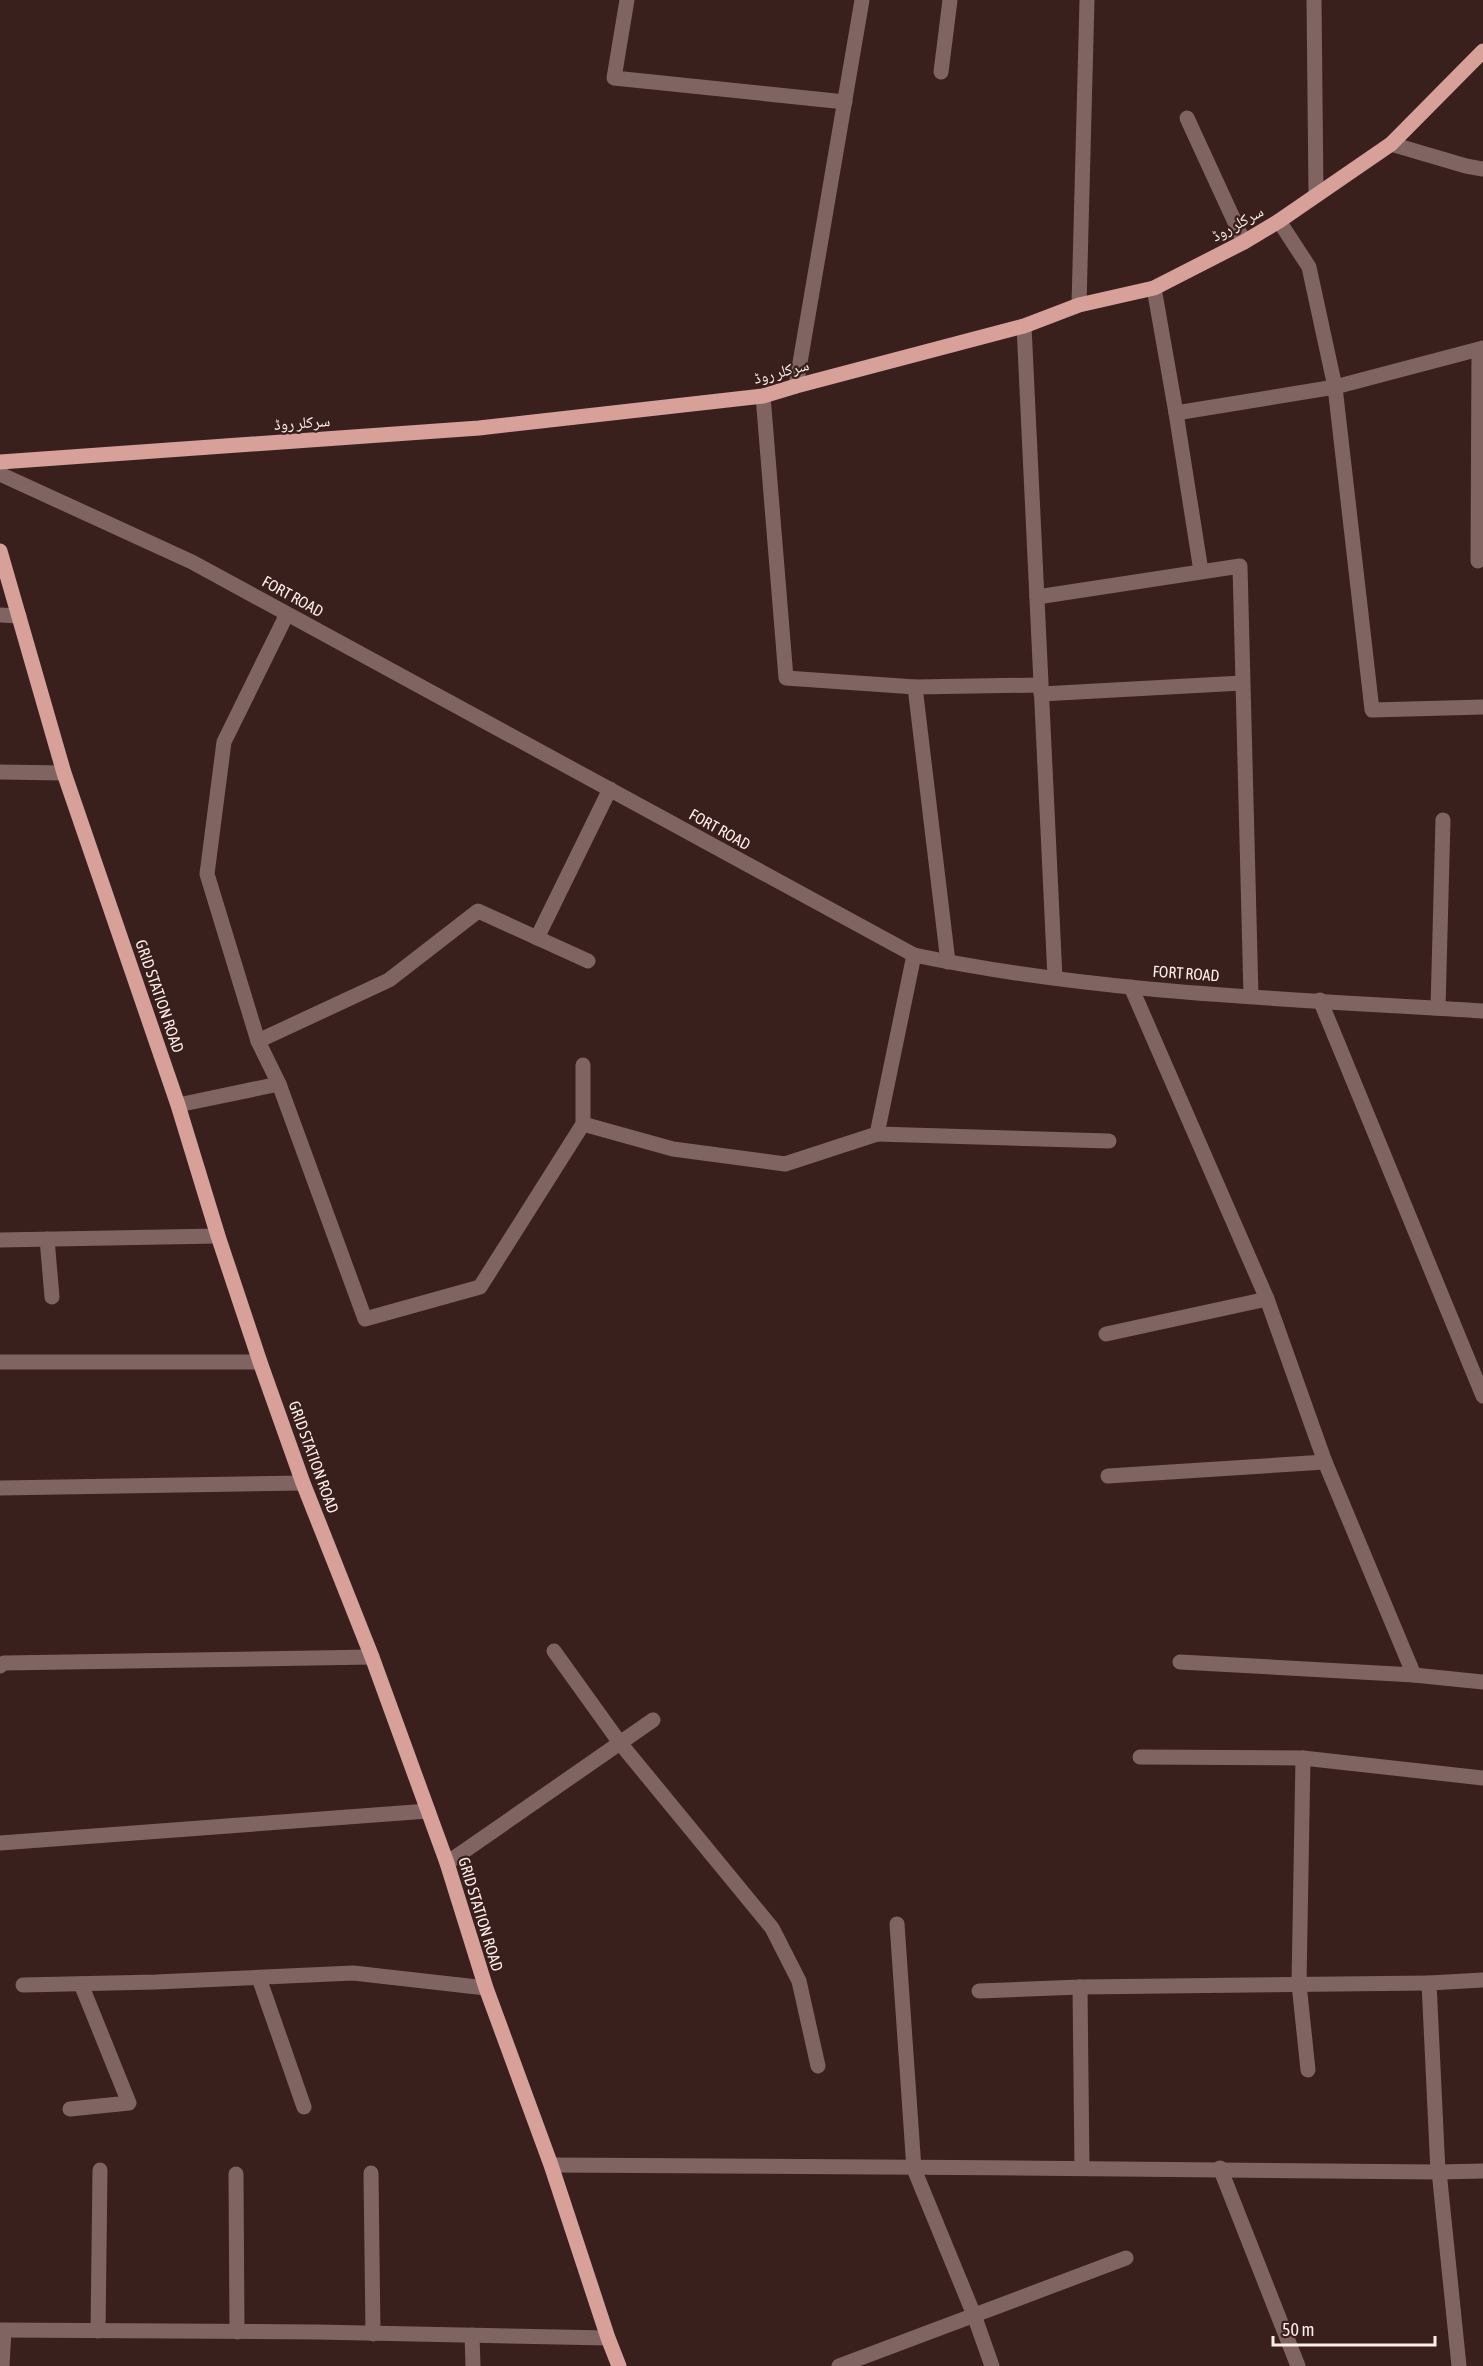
<svg xmlns="http://www.w3.org/2000/svg" width="1483" height="2366" viewBox="0 0 1483 2366" font-family="'Asap Condensed','Noto Naskh Arabic',sans-serif">
  <style>
    .lines { fill: none; stroke-linecap: round; stroke-linejoin: round }
    .minor { stroke: #7f6461; stroke-width: 15 }
    .major { stroke: #d7a099; stroke-width: 15 }
    .labels { text-anchor: middle; dominant-baseline: central; stroke-width: 4.5; stroke-linejoin: round; paint-order: stroke }
    .street-label { font-size: 16px; fill: #fdeeec; stroke: #39201d }
  </style>
  <rect width="100%" height="100%" fill="#39201d"/>
  <g class="lines">
    <g class="minor">
      <polyline points="627,0 614,78 845,102"/>
      <polyline points="1314,0 1316,193"/>
      <polyline points="941,72 950,0"/>
      <polyline points="1187,118 1244,242"/>
      <polyline points="1391,144 1466,166 1483,169"/>
      <polyline points="1279,221 1309,267 1335,387 1372,710 1483,707"/>
      <polyline points="1154,288 1176,413 1201,571"/>
      <polyline points="1079,305 1087,0"/>
      <polyline points="1024,326 1055,978"/>
      <polyline points="796,386 862,0"/>
      <polyline points="763,396 786,678 915,687 1040,685"/>
      <polyline points="1176,413 1335,387 1483,348"/>
      <path d="M0 474 192 562 914 955C1101 994 1293 999 1483 1011"/>
      <polyline points="1478,561 1479,350"/>
      <polyline points="1037,597 1240,566 1251,996"/>
      <polyline points="0,615 19,616"/>
      <polyline points="915,687 948,962"/>
      <polyline points="1041,694 1242,683"/>
      <polyline points="0,772 64,773"/>
      <polyline points="537,938 610,789"/>
      <polyline points="1131,987 1267,1299 1325,1462 1414,1675 1483,1682"/>
      <polyline points="1320,1000 1483,1396"/>
      <polyline points="1438,1008 1443,820"/>
      <polyline points="258,1041 207,874 224,742 287,614"/>
      <polyline points="279,1084 258,1041 389,980 478,911 588,961"/>
      <polyline points="178,1105 279,1084 365,1319 480,1287 583,1124 583,1065"/>
      <polyline points="583,1124 673,1149 785,1164 877,1134 914,955"/>
      <polyline points="877,1134 1109,1141"/>
      <polyline points="47,1239 52,1297"/>
      <polyline points="0,1240 218,1236"/>
      <polyline points="1106,1334 1267,1299"/>
      <polyline points="0,1362 260,1362"/>
      <polyline points="1108,1476 1325,1462"/>
      <polyline points="0,1488 303,1483"/>
      <polyline points="554,1651 620,1743 772,1928 799,1981 818,2066"/>
      <polyline points="1180,1662 1414,1675"/>
      <polyline points="0,1666 4,1663 372,1657"/>
      <polyline points="1140,1757 1303,1758 1483,1778"/>
      <polyline points="1303,1758 1299,1984 1308,2070"/>
      <polyline points="0,1843 428,1811"/>
      <polyline points="447,1863 653,1720"/>
      <polyline points="897,1924 914,2169 974,2315 992,2366"/>
      <polyline points="259,1978 304,2107"/>
      <polyline points="23,1985 156,1982 353,1973 486,1988"/>
      <polyline points="1080,1987 1082,2168"/>
      <polyline points="979,1991 1080,1987 1429,1983"/>
      <polyline points="70,2109 129,2103 81,1984"/>
      <path d="M551 2165C847 2168 1142 2167 1438 2172L1429 1983 1483 1980"/>
      <polyline points="1220,2168 1298,2366"/>
      <polyline points="1439,2171 1459,2366"/>
      <polyline points="1438,2172 1483,2171"/>
      <polyline points="371,2173 373,2334"/>
      <polyline points="236,2174 237,2332"/>
      <polyline points="0,2330 317,2332 608,2338"/>
      <polyline points="98,2331 100,2170"/>
      <polyline points="472,2335 473,2366"/>
      <polyline points="2,2366 4,2331"/>
      <polyline points="839,2366 1126,2258"/>
    </g>
    <g class="major">
      <polyline points="0,462 479,428 763,396 796,386 1024,326 1079,305 1154,288 1244,242 1279,221 1391,144 1483,51"/>
      <polyline points="0,551 64,773 178,1105 218,1236 260,1362 303,1483 372,1657 447,1863 486,1988 551,2165 608,2338 619,2366"/>
    </g>
  </g>
  <g class="labels">
    <g class="street-label">
      <text transform="translate(1237 223) rotate(-29)">سرکلر روڈ</text>
      <text transform="translate(781 371) rotate(-15)">سرکلر روڈ</text>
      <text transform="translate(302 422) rotate(-4)">سرکلر روڈ</text>
      <text transform="translate(293 596) rotate(29)">FORT ROAD</text>
      <text transform="translate(720 829) rotate(29)">FORT ROAD</text>
      <text transform="translate(1186 973) rotate(4)">FORT ROAD</text>
      <text transform="translate(160 996) rotate(71)">GRID STATION ROAD</text>
      <text transform="translate(314 1457) rotate(70)">GRID STATION ROAD</text>
      <text transform="translate(481 1914) rotate(73)">GRID STATION ROAD</text>
    </g>
  </g>
  <path d="M1273 2336v9h162v-9" fill="none" stroke="#fdeeec" stroke-width="3"/>
  <text x="1282" y="2336" font-size="18" fill="#fdeeec" stroke="#39201d" stroke-width="4.5" paint-order="stroke">50 m</text>
</svg>
